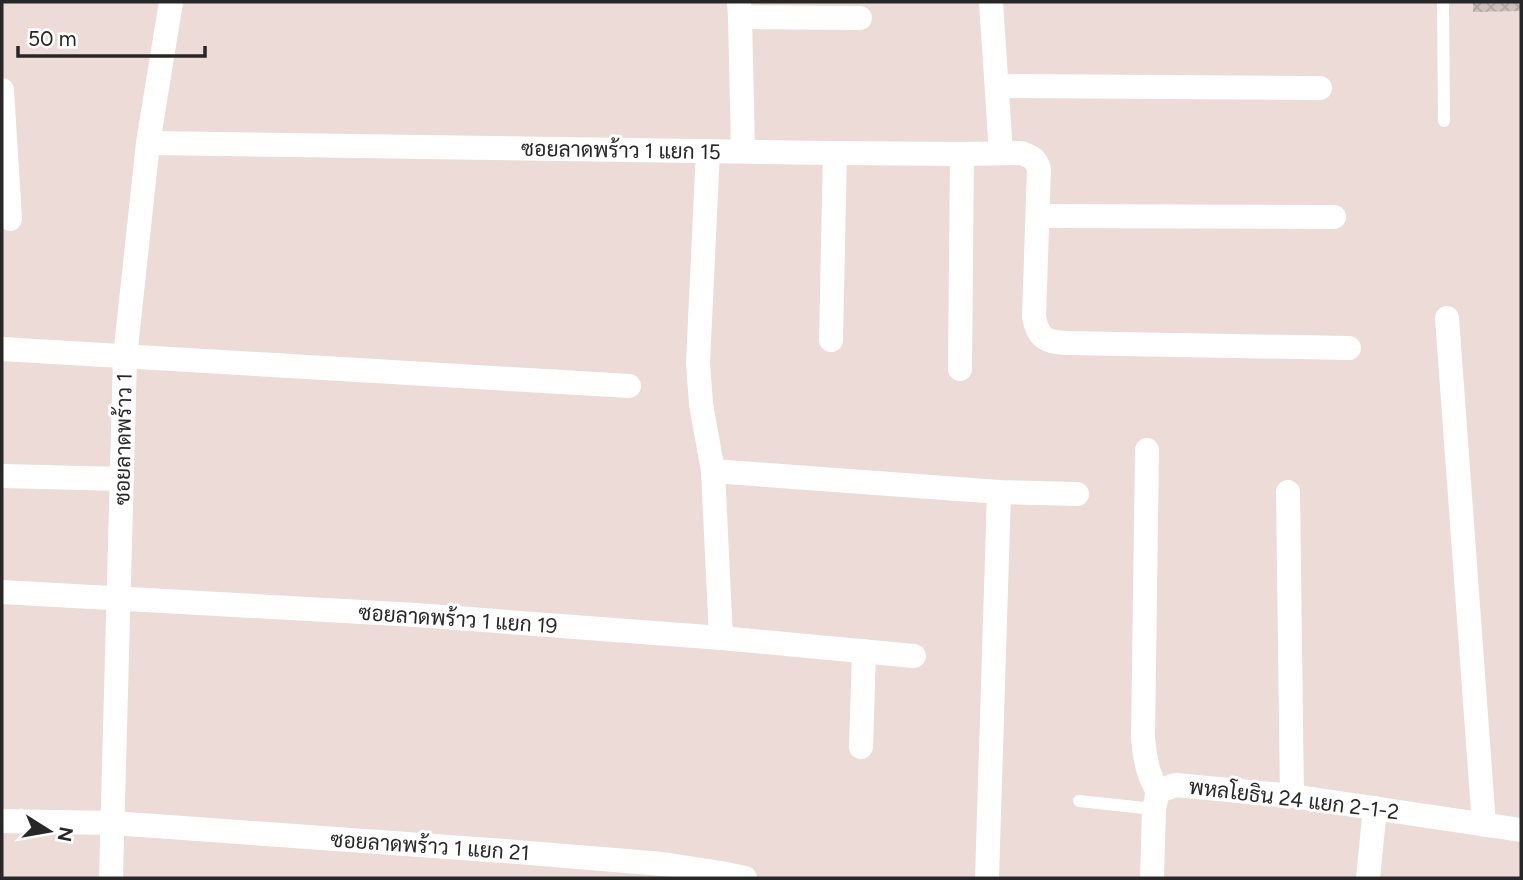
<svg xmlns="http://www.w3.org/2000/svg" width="1523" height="880" viewBox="0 0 1523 880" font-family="Figtree,Sarabun,sans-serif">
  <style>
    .building { fill: url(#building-cross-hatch) }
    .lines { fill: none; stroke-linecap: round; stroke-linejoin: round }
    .lane { stroke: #fff; stroke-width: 12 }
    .street { stroke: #fff; stroke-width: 24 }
    .labels { text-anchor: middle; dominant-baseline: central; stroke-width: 6; stroke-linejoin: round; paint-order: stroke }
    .street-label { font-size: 21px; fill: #272727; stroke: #fff }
  </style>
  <defs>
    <pattern id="building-cross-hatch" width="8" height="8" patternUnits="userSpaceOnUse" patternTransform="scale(1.75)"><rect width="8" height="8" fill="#cdc1bc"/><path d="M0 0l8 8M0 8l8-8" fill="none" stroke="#b0a6a2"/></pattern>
  </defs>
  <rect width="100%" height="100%" fill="#ecdbd6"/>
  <polygon class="building" points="1473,2 1521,2 1521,11 1473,12"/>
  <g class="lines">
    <g class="lane">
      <polyline points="1443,2 1444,121"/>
      <polyline points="1079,801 1154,809"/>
    </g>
    <g class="street">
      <polyline points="739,2 740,17 860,18"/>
      <polyline points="991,2 1001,153"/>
      <polyline points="740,17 743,151"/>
      <polyline points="997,86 1320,88"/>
      <polyline points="2,90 10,219"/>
      <path d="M148 143 835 153 962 154 1021 153C1031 156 1036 159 1039 169L1034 317C1038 338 1045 342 1066 343L1349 348"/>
      <polyline points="708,151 698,363 701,404 713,471 721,638"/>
      <polyline points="1039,216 1334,217"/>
      <polyline points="1447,318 1484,825"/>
      <polyline points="831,340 835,153"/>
      <polyline points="2,349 629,386"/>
      <polyline points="960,369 962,154"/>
      <path d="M1147 450 1143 738C1145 758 1147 774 1158 791"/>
      <polyline points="713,471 999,492 1077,494"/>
      <polyline points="2,476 122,479"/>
      <polyline points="1288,492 1292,796"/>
      <polyline points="2,592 416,615 721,638 914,656"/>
      <polyline points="861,747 864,651"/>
      <polyline points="1158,791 1176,785 1292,796 1521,830"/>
      <polyline points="2,821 113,823 504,851 663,864 721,873 745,878"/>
      <polyline points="111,878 125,357 148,143 171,2"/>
      <polyline points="987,878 999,492"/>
      <polyline points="1152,878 1154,809 1158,791"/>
      <polyline points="1368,878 1375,808"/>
    </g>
  </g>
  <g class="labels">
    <g class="street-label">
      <text transform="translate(621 150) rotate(1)">ซอยลาดพร้าว 1 แยก 15</text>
      <text transform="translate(123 439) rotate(-89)">ซอยลาดพร้าว 1</text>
      <text transform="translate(458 619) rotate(4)">ซอยลาดพร้าว 1 แยก 19</text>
      <text transform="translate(1294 799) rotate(7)">พหลโยธิน 24 แยก 2-1-2</text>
      <text transform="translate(430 846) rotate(4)">ซอยลาดพร้าว 1 แยก 21</text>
    </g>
  </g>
  <rect width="1523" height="880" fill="none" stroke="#272727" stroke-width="7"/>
  <g transform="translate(49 831) rotate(101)" stroke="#ffffff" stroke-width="5" paint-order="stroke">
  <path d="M0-5L12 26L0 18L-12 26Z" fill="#272727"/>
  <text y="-10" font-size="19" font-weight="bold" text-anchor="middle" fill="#272727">N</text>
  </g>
  <path d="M18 46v10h187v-10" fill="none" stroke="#272727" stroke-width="3.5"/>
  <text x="28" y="46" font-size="21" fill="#272727" stroke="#ffffff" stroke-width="5" paint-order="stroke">50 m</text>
</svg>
